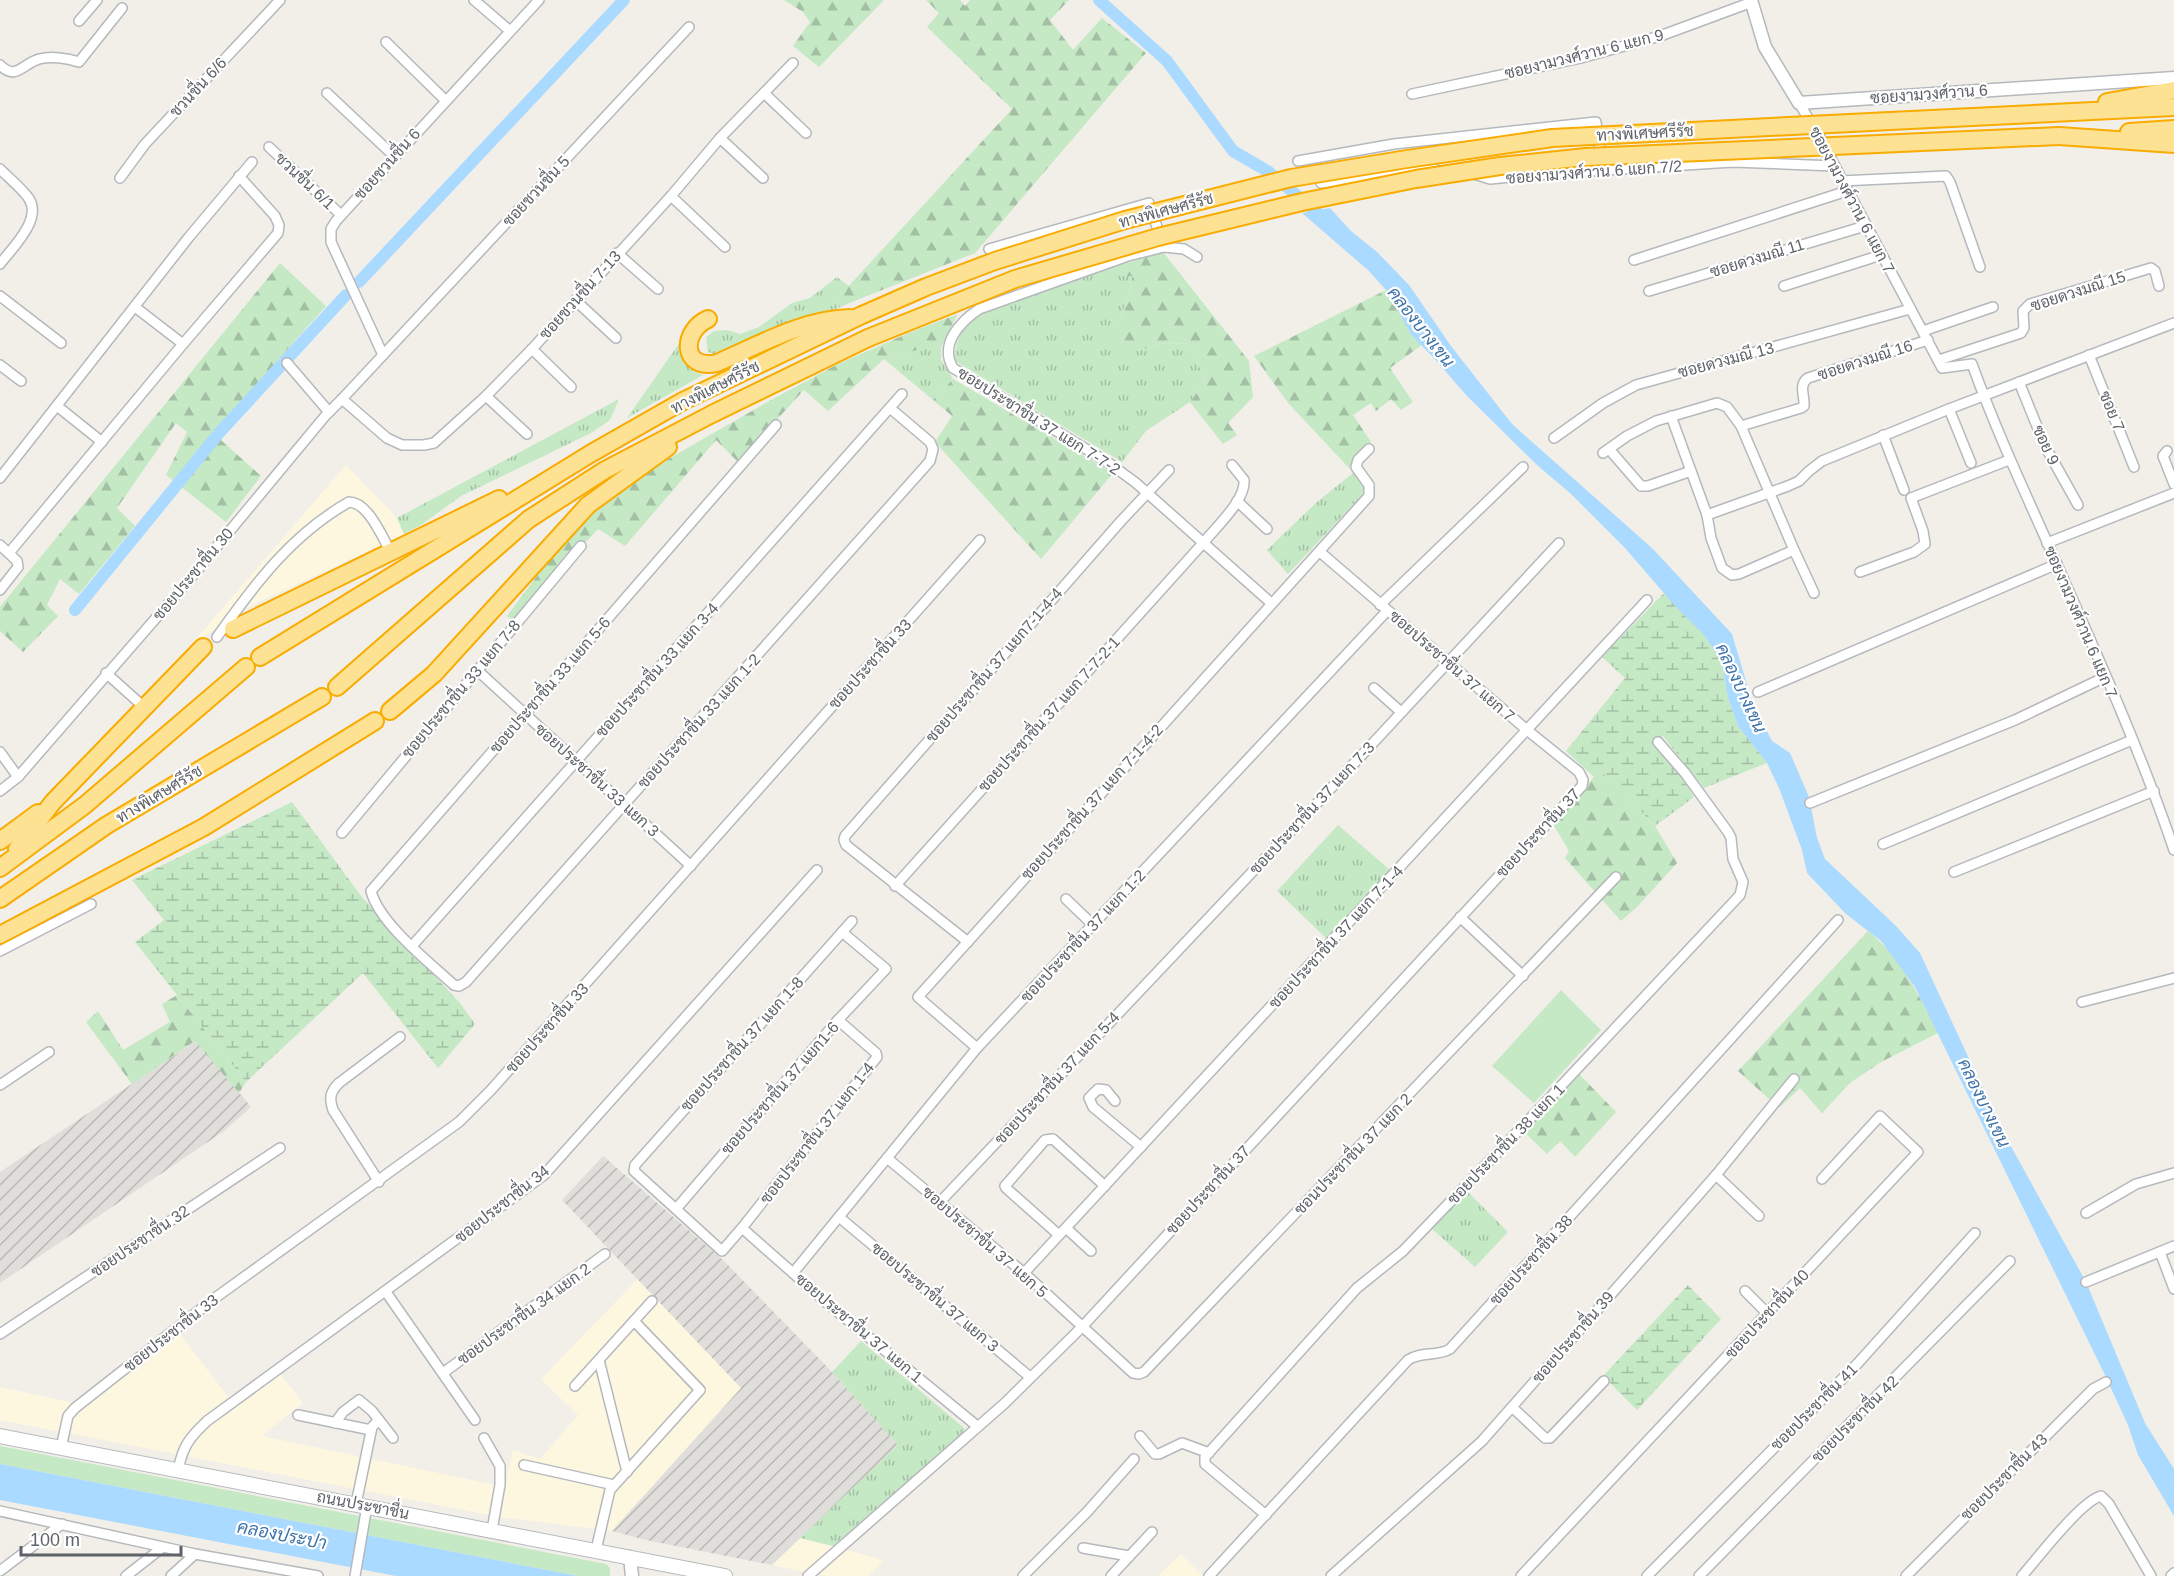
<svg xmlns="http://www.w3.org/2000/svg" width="2174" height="1576" viewBox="0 0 2174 1576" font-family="Arial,Sarabun,sans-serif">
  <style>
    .commercial { fill: #fef7e0 }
    .industrial { fill: url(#industrial-furrows) }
    .grass { fill: url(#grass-tufts) }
    .forest { fill: url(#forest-firs) }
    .wetland { fill: url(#wetland-marsh) }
    .green { fill: #c5e8c5 }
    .water { fill: #aadaff }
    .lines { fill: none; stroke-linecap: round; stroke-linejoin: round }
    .canal { stroke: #aadaff; stroke-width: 12 }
    .minor-casing { stroke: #b5b8bc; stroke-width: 12 }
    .tertiary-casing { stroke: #b5b8bc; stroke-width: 15 }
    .secondary-casing { stroke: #b6babf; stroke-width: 16 }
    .motorway-casing { stroke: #f9ab00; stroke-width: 20 }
    .minor { stroke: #fff; stroke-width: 9 }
    .tertiary { stroke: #fff; stroke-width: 12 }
    .secondary { stroke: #fff; stroke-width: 14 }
    .motorway { stroke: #fde293; stroke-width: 16 }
    .motorway-bridge-casing { stroke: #f9ab00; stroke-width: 20; stroke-linecap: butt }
    .motorway-bridge { stroke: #fde293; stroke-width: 16 }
    .labels { text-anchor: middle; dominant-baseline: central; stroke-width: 4.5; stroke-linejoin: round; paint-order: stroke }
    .street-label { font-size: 16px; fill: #5f6368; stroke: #fff }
    .water-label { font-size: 18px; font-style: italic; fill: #4174aa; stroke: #fff }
  </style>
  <defs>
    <pattern id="industrial-furrows" width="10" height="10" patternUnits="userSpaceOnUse" patternTransform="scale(1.5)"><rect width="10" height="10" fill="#e0deda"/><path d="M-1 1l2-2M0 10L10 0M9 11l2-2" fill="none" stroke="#b9b8b5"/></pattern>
    <pattern id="grass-tufts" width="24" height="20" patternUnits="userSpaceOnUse" patternTransform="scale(1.5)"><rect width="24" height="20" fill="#c5e8c5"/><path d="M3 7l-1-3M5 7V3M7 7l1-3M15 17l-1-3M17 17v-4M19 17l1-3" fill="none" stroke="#a3c0a4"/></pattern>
    <pattern id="forest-firs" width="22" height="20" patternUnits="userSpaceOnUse" patternTransform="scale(1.5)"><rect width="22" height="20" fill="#c5e8c5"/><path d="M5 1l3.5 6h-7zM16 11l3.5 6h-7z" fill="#a3c0a4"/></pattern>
    <pattern id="wetland-marsh" width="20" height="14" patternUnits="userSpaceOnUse" patternTransform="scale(1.5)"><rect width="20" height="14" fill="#c5e8c5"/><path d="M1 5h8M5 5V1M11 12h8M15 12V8" fill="none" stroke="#a3c0a4"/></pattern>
  </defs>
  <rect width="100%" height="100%" fill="#f1efe8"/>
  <g class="commercial">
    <polygon points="346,465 397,518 404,534 246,608 190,646"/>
    <polygon points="638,1279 741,1388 612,1531 499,1517 0,1420 0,1387 84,1405 180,1334 228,1397 274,1366 303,1403 262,1436 505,1487 513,1450 540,1459 578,1415 541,1379"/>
    <polygon points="800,1538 884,1560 869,1576 825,1576 772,1565"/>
    <polygon points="1181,1554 1203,1576 1158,1576"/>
  </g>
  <g class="industrial">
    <polygon points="196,1041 251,1107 224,1131 0,1283 0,1172"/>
    <polygon points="603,1156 724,1261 832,1372 898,1445 772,1565 646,1540 612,1531 741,1388 562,1200"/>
  </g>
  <g class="grass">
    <path d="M1111 268 1112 276H1132V284L1118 325 1138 351 1164 343 1189 344 1197 357 1204 383 1190 402 1146 431 1122 462 955 361C954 340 964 324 981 313Z"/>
    <polygon points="837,277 849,286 835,301 852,302 723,357 708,352 706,337 714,331 727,330 740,334 759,327 792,303 810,298"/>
    <polygon points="685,335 684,362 694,372 703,375 627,418"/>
    <polygon points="941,347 941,360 953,379 933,400 884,359 917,350"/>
    <polygon points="619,399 610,420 591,433 461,496 421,525 404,534 397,518"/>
    <polygon points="1353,473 1366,491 1288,574 1267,550 1317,502"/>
    <polygon points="1338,825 1390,870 1327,939 1277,891"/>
    <polygon points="1467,1191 1508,1232 1475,1267 1431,1228"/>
    <polygon points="861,1341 964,1428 965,1432 833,1546 800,1538 898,1445 832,1372"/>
  </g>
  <g class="forest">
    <polygon points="784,0 884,0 819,67 793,46 810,22 803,12"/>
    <polygon points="926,0 960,0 965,6 970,0 1069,0 1050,20 1073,50 1102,18 1146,53 975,253 852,302 834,302 1012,109 927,27 939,13"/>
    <polygon points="1163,252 1249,361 1253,397 1228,423 1237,435 1223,444 1190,402 1204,383 1197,357 1189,344 1164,343 1138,351 1118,342 1118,325 1132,284 1132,276 1111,276 1111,268"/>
    <polygon points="280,263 326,306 213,433 261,476 226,522 166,475 187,432 176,423 117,508 135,526 79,594 60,579 47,605 58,616 23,652 0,631 0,607"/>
    <polygon points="1386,290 1412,336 1422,345 1390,368 1413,402 1401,410 1391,399 1376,411 1371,403 1353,415 1371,442 1349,468 1289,404 1254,356"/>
    <polygon points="958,314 941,347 917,350 884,359 828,411 804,390 738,462 716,440 625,546 598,529 513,621 507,616 563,541 602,502 630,481 771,400 838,364 911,332"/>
    <polygon points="953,379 1113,473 1041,559 935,442 952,416 933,400"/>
    <polygon points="1603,773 1655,826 1677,863 1637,907 1621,921 1565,858 1569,851 1553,824 1594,777"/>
    <path d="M1868 931C1900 957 1920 996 1938 1033L1881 1062 1850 1083 1822 1113 1800 1088 1779 1108 1738 1071Z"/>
    <polygon points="177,995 246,1082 239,1093 195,1041 132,1084 86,1022 98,1011 123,1050 170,1022 162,1004"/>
    <polygon points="1579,1074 1616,1112 1575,1157 1560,1141 1547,1154 1524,1132"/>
  </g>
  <g class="wetland">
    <polygon points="1664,593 1705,636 1722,663 1728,698 1738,726 1767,763 1704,788 1663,736 1653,744 1684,780 1694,797 1655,826 1603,773 1594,777 1566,751 1625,678 1602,657"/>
    <polygon points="292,802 361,896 460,1003 475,1024 438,1068 363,973 246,1082 135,942 164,920 132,880"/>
    <polygon points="1688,1285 1721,1319 1637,1410 1603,1376"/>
  </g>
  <g class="green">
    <polygon points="1561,990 1601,1030 1534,1103 1492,1066"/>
    <polygon points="0,1446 606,1564 610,1568 610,1576 578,1576 0,1464"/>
  </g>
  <g class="water">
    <polygon points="1330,208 1351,231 1377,252 1409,285 1451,346 1512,424 1653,549 1732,634 1753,705 1772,741 1790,753 1809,797 1817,838 1825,859 1896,926 1920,953 2003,1132 2086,1282 2145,1423 2174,1469 2174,1516 2138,1455 2128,1425 2104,1373 1915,987 1881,941 1846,914 1807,873 1802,850 1779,788 1767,763 1738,726 1728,698 1722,663 1705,636 1675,606 1625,548 1570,493 1537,465 1467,396 1433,357 1412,336 1386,290 1369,271 1302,213"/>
    <polygon points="0,1464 578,1576 396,1576 0,1500"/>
  </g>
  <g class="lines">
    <g class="canal">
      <polyline points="1099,0 1167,61 1233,151 1269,172 1325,219"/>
      <polyline points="359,282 624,0"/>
      <polyline points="75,610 219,433 346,295"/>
    </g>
    <g class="minor-casing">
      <g id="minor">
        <polyline points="474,0 509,30"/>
        <polyline points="79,21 97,0"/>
        <polyline points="386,42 445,100"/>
        <path d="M0 65C16 81 22 64 39 59 51 56 67 58 79 62L122 8"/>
        <polyline points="327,93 394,156"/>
        <polyline points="764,93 806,133"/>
        <polyline points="1412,94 1581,58 1660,36 1752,2"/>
        <path d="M1799 103 1819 136 1942 368 1972 364C1994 425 2021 484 2048 544 2092 644 2139 746 2174 850"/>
        <polyline points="720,138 763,178"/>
        <polyline points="269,147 341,215"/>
        <polyline points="1298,161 1394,144 1596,122 1601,159"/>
        <path d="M0 169C9 178 19 186 27 196 45 217 13 247 0 264"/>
        <polyline points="1474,174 1490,179 1558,173 1733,162 1834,166"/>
        <polyline points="120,178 145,144 280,0"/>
        <polyline points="1841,181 1946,176 1950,182 1980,267"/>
        <polyline points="1321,183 1435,169"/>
        <polyline points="671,196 725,247"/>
        <polyline points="989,249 1149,203 1161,239"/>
        <polyline points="617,253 658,289"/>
        <path d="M1197 257 1184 249 1164 247 1128 256 979 309C960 322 939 344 953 368L1109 463 1136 483 1271 603"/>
        <polyline points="1634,260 1847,191"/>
        <polyline points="1784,286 1881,255"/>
        <polyline points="1649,291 1865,226"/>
        <polyline points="0,296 61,343"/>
        <polyline points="575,300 616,338"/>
        <polyline points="135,307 183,344"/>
        <polyline points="1923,331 1993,307"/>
        <polyline points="532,349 571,387"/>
        <polyline points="383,355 331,242 331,229 336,221 539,0"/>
        <polyline points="2089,355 2134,467"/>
        <polyline points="1939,360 2021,333 2024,328 2023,311 2030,304 2151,268 2155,271 2159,286"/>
        <polyline points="287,363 329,412"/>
        <polyline points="0,365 21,381"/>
        <polyline points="2019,382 2045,446 2078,505"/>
        <polyline points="486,396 527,434"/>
        <polyline points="342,399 387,438 402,445 424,445 434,443 486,396 532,349 671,196 720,138 793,63"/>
        <polyline points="57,406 102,442"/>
        <polyline points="1949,409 1971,463"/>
        <polyline points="1671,416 1707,515 1711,538 1722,568 1732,575 1739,574 1794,550"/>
        <path d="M776 425 371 891C379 923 429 962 454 985L459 986 466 982 930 461 933 449 930 442 890 408"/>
        <path d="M1741 426 1801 408 1804 406C1805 396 1798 385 1808 378L1928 340"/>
        <polyline points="1883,435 1904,490"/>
        <polyline points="1554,438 1603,403 1636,385 1910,309"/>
        <polyline points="1609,449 1641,486 1648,486 1691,471"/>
        <polyline points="2167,451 2163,456 2174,484"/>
        <polyline points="1603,453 1627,436 1656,421 1717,403 1727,407 1741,426 1794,550 1814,593"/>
        <polyline points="0,478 189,237 252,162"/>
        <polyline points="1237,501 1267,529"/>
        <polyline points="1707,515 1788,486 1799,481 1809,471 1822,461 1949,409 2174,323"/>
        <polyline points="2047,543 2174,493"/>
        <polyline points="0,545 17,561 18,567 0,590"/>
        <polyline points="9,553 183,344 278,233 279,225 275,216 239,176"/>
        <polyline points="1860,572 1914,552 1925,544 1923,531 1911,498 2009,460"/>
        <polyline points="1380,605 1523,467"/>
        <path d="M217 637C255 584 291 535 349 502 368 502 382 537 391 552"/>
        <polyline points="477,670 691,866"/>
        <polyline points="106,673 145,708"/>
        <polyline points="1374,688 1401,712"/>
        <polyline points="1758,692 2057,564"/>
        <polyline points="0,752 18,777"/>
        <polyline points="0,791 18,777 189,580 326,415 342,399 689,27"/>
        <polyline points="1810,803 2015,720 2105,677"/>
        <polyline points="342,833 581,546"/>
        <polyline points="1883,844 2132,740"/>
        <polyline points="1954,872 2154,791"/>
        <path d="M895 886 1204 542C1216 527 1246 500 1244 480L1232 465"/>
        <polyline points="1066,899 1093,925"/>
        <polyline points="1460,917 1523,976"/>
        <polyline points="968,942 846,845 844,840 845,836 1121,521 1169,470"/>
        <polyline points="412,946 902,394"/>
        <polyline points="0,951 91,904"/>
        <polyline points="2082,1002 2174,978"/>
        <polyline points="838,1020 876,1053 877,1057 742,1228 722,1251 634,1171 635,1165 852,921"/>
        <polyline points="977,1048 918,997 1369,496 1369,485 1356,467 1358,460 1369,449"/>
        <polyline points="0,1085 49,1052"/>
        <polyline points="1115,1101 1106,1090 1098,1089 1089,1098 1093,1107 1141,1147"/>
        <polyline points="887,1158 1024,1273 1133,1373 1139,1374 1144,1372 1616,877"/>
        <polyline points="1716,1175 1759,1216"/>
        <path d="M379 1182 333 1110C329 1098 330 1092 339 1083L400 1037"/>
        <polyline points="940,1202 1307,814 1559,543"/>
        <polyline points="676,1209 838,1020 886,969 842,932"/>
        <polyline points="2086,1213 2136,1184 2174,1173"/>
        <polyline points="839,1217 1030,1377"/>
        <polyline points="742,1228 827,1303 977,1426"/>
        <polyline points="1066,1228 1091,1251"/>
        <polyline points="1059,1235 1006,1188 1005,1186 1045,1140 1053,1139 1105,1186"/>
        <polyline points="2160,1252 2174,1289"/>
        <polyline points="793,1273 977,1048 1387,611"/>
        <polyline points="1024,1273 1647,600"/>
        <polyline points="2086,1282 2174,1246"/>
        <polyline points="1745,1291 1767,1313"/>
        <polyline points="386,1292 475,1420"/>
        <polyline points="0,1334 280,1148"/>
        <polyline points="599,1360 627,1472"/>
        <polyline points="443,1373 605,1254"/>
        <polyline points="575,1386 652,1301"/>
        <polyline points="1512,1407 1545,1438 1550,1438 1604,1381"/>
        <polyline points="298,1415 371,1430"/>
        <polyline points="335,1423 343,1412 359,1400 372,1411 393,1438"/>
        <polyline points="1140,1436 1155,1454 1159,1454 1182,1443 1209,1453"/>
        <polyline points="484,1438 500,1466 500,1485 492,1530"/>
        <polyline points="61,1448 68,1416 75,1408 215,1298 459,1122 491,1090 980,540"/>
        <polyline points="524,1465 614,1485"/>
        <path d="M178 1470C183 1446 189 1438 207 1421L544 1175 817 870"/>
        <polyline points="356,1504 372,1427 379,1420"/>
        <polyline points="0,1511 195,1554 318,1576"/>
        <polyline points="1266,1515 1205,1464 1205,1457 1357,1288 1403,1251 1545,1103 1740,895 1743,882 1733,859 1731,838 1728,832 1685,773 1658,742"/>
        <polyline points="1083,1548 1129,1556"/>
        <polyline points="596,1550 610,1490 700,1390 634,1321"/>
        <polyline points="0,1571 62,1524"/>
        <polyline points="126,1576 163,1547"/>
        <polyline points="171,1576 195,1554"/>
        <polyline points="355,1576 367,1506"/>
        <polyline points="808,1576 1005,1403 1082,1327 1582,786 1583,780 1579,772 1527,730 1320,552"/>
        <polyline points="1023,1576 1087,1512 1134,1459"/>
        <polyline points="1111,1576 1152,1532"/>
        <path d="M1209 1576 1408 1360C1421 1351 1437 1357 1450 1349L1838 920"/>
        <polyline points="1331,1576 1482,1441 1716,1175 1794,1079"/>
        <polyline points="1521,1576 1918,1152 1880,1116 1822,1179"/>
        <polyline points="1647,1576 1858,1363 1975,1233"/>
        <polyline points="1699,1576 2010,1261"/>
        <polyline points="1906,1576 2093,1389 2106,1382"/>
        <path d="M2022 1576C2037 1559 2081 1501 2101 1496L2109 1504 2151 1576"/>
        <polyline points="2171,1576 2174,1573"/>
      </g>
    </g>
    <g class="tertiary-casing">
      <g id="tertiary">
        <polyline points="1751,0 1765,47 1799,103 2174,78"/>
        <polyline points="630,1557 632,1576"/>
      </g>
    </g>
    <g class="secondary-casing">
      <polyline id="secondary" points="0,1436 725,1576"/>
    </g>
    <g class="motorway-casing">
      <g id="motorway">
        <polyline points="2107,102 2174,90"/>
        <polyline points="1890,121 2174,107"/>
        <polyline points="2129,132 2174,129"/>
        <polyline points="2059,136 2174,144"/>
        <path d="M708 319C681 331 681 371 717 363 759 345 803 319 850 318"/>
        <polyline points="233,629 499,499"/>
        <polyline points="260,657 590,454 683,401 862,315"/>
        <polyline points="337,687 529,519 605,470 712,414 868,338"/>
        <polyline points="390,711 434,674 588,505 668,447"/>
        <polyline points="0,841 38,813"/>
        <polyline points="17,849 53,802 203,647"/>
        <polyline points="0,868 85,805 246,667"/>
        <polyline points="0,899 107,825 322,697"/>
        <polyline points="0,935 204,827 375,721"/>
      </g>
    </g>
    <use href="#minor" class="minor"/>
    <use href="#tertiary" class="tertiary"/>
    <use href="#secondary" class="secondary"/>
    <use href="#motorway" class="motorway"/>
    <g class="motorway-bridge-casing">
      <g id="motorway-bridge">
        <polyline points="862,315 926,287 995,261 1125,220 1291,178 1407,159 1552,138 1890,121"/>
        <polyline points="868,338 1015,279 1158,237 1302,202 1416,179 1500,166 1586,157 2059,136"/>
      </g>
    </g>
    <use href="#motorway-bridge" class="motorway-bridge"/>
  </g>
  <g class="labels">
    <g class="street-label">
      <text transform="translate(1584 54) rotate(-14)">ซอยงามวงศ์วาน 6 แยก 9</text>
      <text transform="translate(198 87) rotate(-47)">ชวนชื่น 6/6</text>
      <text transform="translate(1929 94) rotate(-4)">ซอยงามวงศ์วาน 6</text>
      <text transform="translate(1645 133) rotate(-3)">ทางพิเศษศรีรัช</text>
      <text transform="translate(387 164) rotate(-48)">ซอยชวนชื่น 6</text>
      <text transform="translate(1594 172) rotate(-4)">ซอยงามวงศ์วาน 6 แยก 7/2</text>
      <text transform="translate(305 181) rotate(43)">ชวนชื่น 6/1</text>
      <text transform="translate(536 191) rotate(-47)">ซอยชวนชื่น 5</text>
      <text transform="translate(1852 200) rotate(62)">ซอยงามวงศ์วาน 6 แยก 7</text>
      <text transform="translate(1166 210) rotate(-15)">ทางพิเศษศรีรัช</text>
      <text transform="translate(1757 258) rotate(-17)">ซอยดวงมณี 11</text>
      <text transform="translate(2078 291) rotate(-18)">ซอยดวงมณี 15</text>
      <text transform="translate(580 295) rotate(-48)">ซอยชวนชื่น 7-13</text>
      <text transform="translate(1726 360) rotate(-15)">ซอยดวงมณี 13</text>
      <text transform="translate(1865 360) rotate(-18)">ซอยดวงมณี 16</text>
      <text transform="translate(715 387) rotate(-27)">ทางพิเศษศรีรัช</text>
      <text transform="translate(2112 411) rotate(68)">ซอย 7</text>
      <text transform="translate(1039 421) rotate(32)">ซอยประชาชื่น 37 แยก 7-7-2</text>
      <text transform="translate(2046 445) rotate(65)">ซอย 9</text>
      <text transform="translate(193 574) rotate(-50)">ซอยประชาชื่น 30</text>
      <text transform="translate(2081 622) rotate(67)">ซอยงามวงศ์วาน 6 แยก 7</text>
      <text transform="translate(870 664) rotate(-48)">ซอยประชาชื่น 33</text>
      <text transform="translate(994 665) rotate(-49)">ซอยประชาชื่น 37 แยก7-1-4-4</text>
      <text transform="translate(1452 666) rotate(41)">ซอยประชาชื่น 37 แยก 7</text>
      <text transform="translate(657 670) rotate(-48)">ซอยประชาชื่น 33 แยก 3-4</text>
      <text transform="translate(550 685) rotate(-49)">ซอยประชาชื่น 33 แยก 5-6</text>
      <text transform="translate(461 689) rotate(-50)">ซอยประชาชื่น 33 แยก 7-8</text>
      <text transform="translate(1049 714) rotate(-48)">ซอยประชาชื่น 37 แยก 7-7-2-1</text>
      <text transform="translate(699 721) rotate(-48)">ซอยประชาชื่น 33 แยก 1-2</text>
      <text transform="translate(597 780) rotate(42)">ซอยประชาชื่น 33 แยก 3</text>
      <text transform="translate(159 794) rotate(-31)">ทางพิเศษศรีรัช</text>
      <text transform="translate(1092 802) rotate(-48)">ซอยประชาชื่น 37 แยก 7-1-4-2</text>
      <text transform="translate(1312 808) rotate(-47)">ซอยประชาชื่น 37 แยก 7-3</text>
      <text transform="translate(1538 833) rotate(-47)">ซอยประชาชื่น 37</text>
      <text transform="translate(1083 936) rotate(-47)">ซอยประชาชื่น 37 แยก 1-2</text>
      <text transform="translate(1336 937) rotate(-47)">ซอยประชาชื่น 37 แยก 7-1-4</text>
      <text transform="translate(547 1028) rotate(-48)">ซอยประชาชื่น 33</text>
      <text transform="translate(742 1044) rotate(-48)">ซอยประชาชื่น 37 แยก 1-8</text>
      <text transform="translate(1057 1078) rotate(-47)">ซอยประชาชื่น 37 แยก 5-4</text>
      <text transform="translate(780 1088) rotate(-49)">ซอยประชาชื่น 37 แยก1-6</text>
      <text transform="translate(817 1133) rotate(-52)">ซอยประชาชื่น 37 แยก 1-4</text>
      <text transform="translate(1506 1144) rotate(-46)">ซอยประชาชื่น 38 แยก 1</text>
      <text transform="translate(1353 1154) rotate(-46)">ซอนประชาชื่น 37 แยก 2</text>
      <text transform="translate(1208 1190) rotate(-47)">ซอยประชาชื่น 37</text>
      <text transform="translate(502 1204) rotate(-38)">ซอยประชาชื่น 34</text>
      <text transform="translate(140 1241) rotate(-34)">ซอยประชาชื่น 32</text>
      <text transform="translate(985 1242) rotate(41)">ซอยประชาชื่น 37 แยก 5</text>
      <text transform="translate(1531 1260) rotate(-48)">ซอยประชาชื่น 38</text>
      <text transform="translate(935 1297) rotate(40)">ซอยประชาชื่น 37 แยก 3</text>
      <text transform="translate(524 1314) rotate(-36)">ซอยประชาชื่น 34 แยก 2</text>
      <text transform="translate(1767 1314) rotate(-47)">ซอยประชาชื่น 40</text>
      <text transform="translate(859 1328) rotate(40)">ซอยประชาชื่น 37 แยก 1</text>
      <text transform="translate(171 1333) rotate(-38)">ซอยประชาชื่น 33</text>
      <text transform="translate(1573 1337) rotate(-49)">ซอยประชาชื่น 39</text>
      <text transform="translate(1814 1407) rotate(-45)">ซอยประชาชื่น 41</text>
      <text transform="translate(1855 1419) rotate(-45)">ซอยประชาชื่น 42</text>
      <text transform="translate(2004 1477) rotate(-45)">ซอยประชาชื่น 43</text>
      <text transform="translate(363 1505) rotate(11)">ถนนประชาชื่น</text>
    </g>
    <g class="water-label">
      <text transform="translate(1421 327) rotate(52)">คลองบางเขน</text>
      <text transform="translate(1741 688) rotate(65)">คลองบางเขน</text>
      <text transform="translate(1984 1103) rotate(64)">คลองบางเขน</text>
      <text transform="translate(282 1535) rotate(11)">คลองประปา</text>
    </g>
  </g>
  <path d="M21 1546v9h160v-9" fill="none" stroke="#5f6368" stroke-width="3"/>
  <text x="30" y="1546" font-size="18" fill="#5f6368" stroke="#ffffff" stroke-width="4.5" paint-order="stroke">100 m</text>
</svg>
